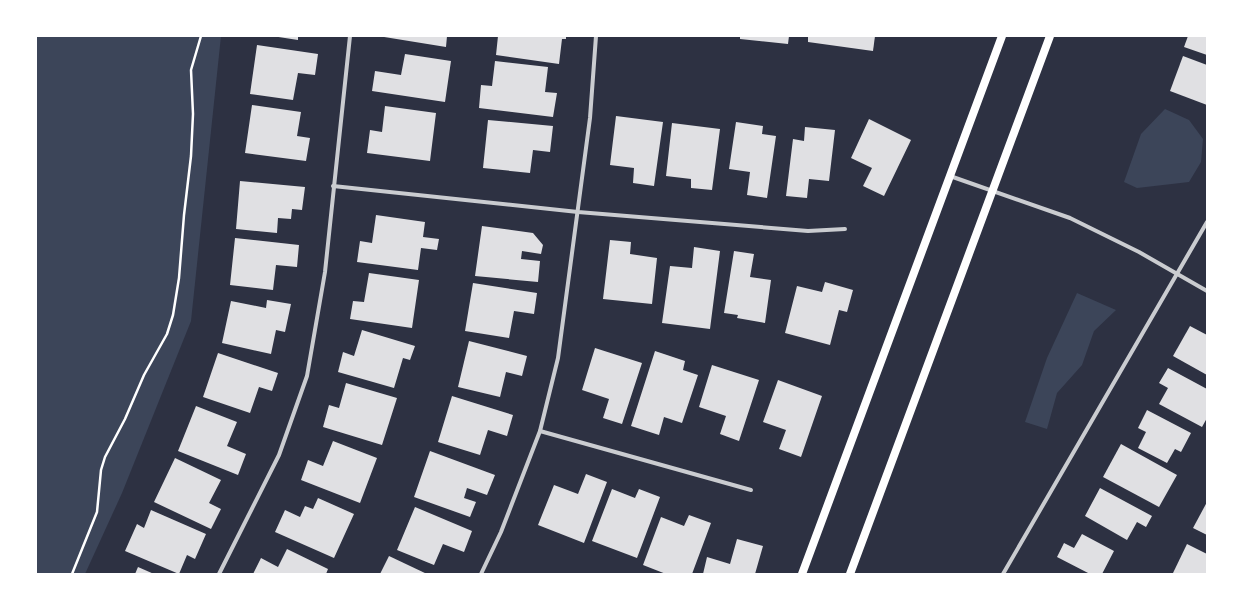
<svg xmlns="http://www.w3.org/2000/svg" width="1243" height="610" viewBox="0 0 1243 610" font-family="Poppins,sans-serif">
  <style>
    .green { fill: #3c4559 }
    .building { fill: #e0e0e3 }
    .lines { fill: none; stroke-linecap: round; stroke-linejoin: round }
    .path { stroke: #fff; stroke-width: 2.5 }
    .minor { stroke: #caccd0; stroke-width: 4 }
    .secondary { stroke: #fff; stroke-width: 8 }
  </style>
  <rect width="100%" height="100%" fill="#2d3142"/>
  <g class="green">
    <polygon points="36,36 221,36 191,321 122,493 85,574 36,574"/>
    <polygon points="1165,109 1189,120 1203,139 1201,162 1189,182 1137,188 1124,182 1141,134"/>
    <polygon points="1077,293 1116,310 1094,331 1082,365 1057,393 1047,429 1025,422 1047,358"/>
  </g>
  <g class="building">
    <polygon points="272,36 298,36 298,40"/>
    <polygon points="378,36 447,36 446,47"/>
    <polygon points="498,36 566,36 566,39 562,39 559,64 496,55"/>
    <polygon points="740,36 789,36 788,44 740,39"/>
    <polygon points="808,36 875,36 873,51 808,42"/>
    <polygon points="1188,36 1207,36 1207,55 1184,47"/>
    <polygon points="257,45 318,54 315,75 298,73 293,100 250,94"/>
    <polygon points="405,54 451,61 445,102 372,91 375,71 401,75"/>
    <polygon points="1183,56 1207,65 1207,105 1170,91"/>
    <polygon points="495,61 548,67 545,92 557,93 553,117 479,108 481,85 492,86"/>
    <polygon points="252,105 301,112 297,136 310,138 306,161 245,153"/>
    <polygon points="385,106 436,113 430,161 367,153 370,130 382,132"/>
    <polygon points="616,116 663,122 654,186 633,183 634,168 610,165"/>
    <polygon points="869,119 911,140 884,196 863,186 872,168 851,158"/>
    <polygon points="488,120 553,126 550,152 533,150 530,173 483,168"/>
    <polygon points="736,122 763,126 762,134 776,136 767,198 747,195 750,172 729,169"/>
    <polygon points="672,123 720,129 712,190 691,188 691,179 666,176"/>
    <polygon points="805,127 835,130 829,181 809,179 807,198 786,196 793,139 804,141"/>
    <polygon points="240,181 305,187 302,210 292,209 291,219 278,218 277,233 236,229"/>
    <polygon points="376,215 425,222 423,237 439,239 437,250 421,248 418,270 357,262 360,241 372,243"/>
    <polygon points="482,226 533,233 543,245 541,254 522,251 521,259 540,261 538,282 475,276"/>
    <polygon points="235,238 299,245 297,267 276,265 273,290 230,285"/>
    <polygon points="610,240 631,242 630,254 657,258 652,304 603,299"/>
    <polygon points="694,247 720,251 710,329 662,323 670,266 692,268"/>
    <polygon points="734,251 754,254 750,277 771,280 765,323 737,318 738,315 724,313"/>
    <polygon points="369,273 419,280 412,328 350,319 353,301 364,302"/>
    <polygon points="825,282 853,290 847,312 839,310 830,345 785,333 797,286 822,292"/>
    <polygon points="473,283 537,293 534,314 514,311 509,338 465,331"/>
    <polygon points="267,300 291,304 285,332 276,330 271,354 222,343 231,301 266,308"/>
    <polygon points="1190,326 1207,335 1207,375 1173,356"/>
    <polygon points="362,330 415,346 410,360 403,358 394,388 338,372 343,352 354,356"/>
    <polygon points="469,341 527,356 522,376 506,372 500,397 458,387"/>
    <polygon points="595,348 642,363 622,424 603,418 609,399 582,390"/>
    <polygon points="655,351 685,361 683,370 698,375 682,423 664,417 659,435 631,426"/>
    <polygon points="218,353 278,373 272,391 259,387 250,413 203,397"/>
    <polygon points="712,365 759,380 739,441 720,434 726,416 699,407"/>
    <polygon points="1168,368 1207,389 1207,418 1202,427 1159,404 1168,388 1159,383"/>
    <polygon points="778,380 822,396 801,457 779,449 786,430 763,422"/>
    <polygon points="346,383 397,398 382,445 323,427 329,405 339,408"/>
    <polygon points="452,396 513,415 507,436 488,430 480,455 438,442"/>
    <polygon points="196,406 237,422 227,446 246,454 238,475 178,451"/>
    <polygon points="1147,410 1191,433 1181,452 1175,449 1167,463 1138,448 1146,432 1138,428"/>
    <polygon points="333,441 377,458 360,503 301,480 308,460 323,466"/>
    <polygon points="1121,444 1177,475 1159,507 1103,477"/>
    <polygon points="430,451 495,475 487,495 467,488 464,498 476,502 470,517 414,497"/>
    <polygon points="175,458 221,480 209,503 221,509 211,529 154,502"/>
    <polygon points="586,474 607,482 584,543 538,525 554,485 578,494"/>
    <polygon points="1100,488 1152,516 1146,527 1137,522 1127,540 1085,516"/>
    <polygon points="612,489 635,498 639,489 660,497 637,558 592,541"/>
    <polygon points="318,498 354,514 334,558 275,532 285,510 300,517 305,506 313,509"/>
    <polygon points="1207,502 1207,535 1193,528"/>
    <polygon points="415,507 472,531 464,552 443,544 434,565 397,550"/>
    <polygon points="151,510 206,534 195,559 187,555 179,574 125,551 137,524 144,528"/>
    <polygon points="689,515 711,523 692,574 666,574 643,565 661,517 684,526"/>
    <polygon points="1082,534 1114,551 1102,574 1090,574 1057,557 1064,543 1074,548"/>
    <polygon points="737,539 763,546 755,574 703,574 707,557 730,564"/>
    <polygon points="1187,544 1207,554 1207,574 1173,573"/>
    <polygon points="287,549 328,569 326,574 253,574 261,558 278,567"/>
    <polygon points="389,556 427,574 380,574"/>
    <polygon points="138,567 154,574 135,574"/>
  </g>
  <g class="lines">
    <polyline class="path" points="72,574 97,512 101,470 105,457 125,419 144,375 167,334 173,315 179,278 184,215 191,156 193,114 191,70 201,36"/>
    <g class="minor">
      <polyline points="950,176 1070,218 1139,252 1207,291"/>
      <polyline points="333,186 578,212 808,231 845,229"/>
      <polyline points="540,431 751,490"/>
      <polyline points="219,574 279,455 307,376 325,272 350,36"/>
      <polyline points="481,574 501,532 540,431 558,358 590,118 596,36"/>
      <polyline points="1003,574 1207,222"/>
    </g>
    <g class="secondary">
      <polyline points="802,574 1002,36"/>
      <polyline points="850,574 1050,36"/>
    </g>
  </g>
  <rect width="1243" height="610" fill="none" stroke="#ffffff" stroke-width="74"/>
</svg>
